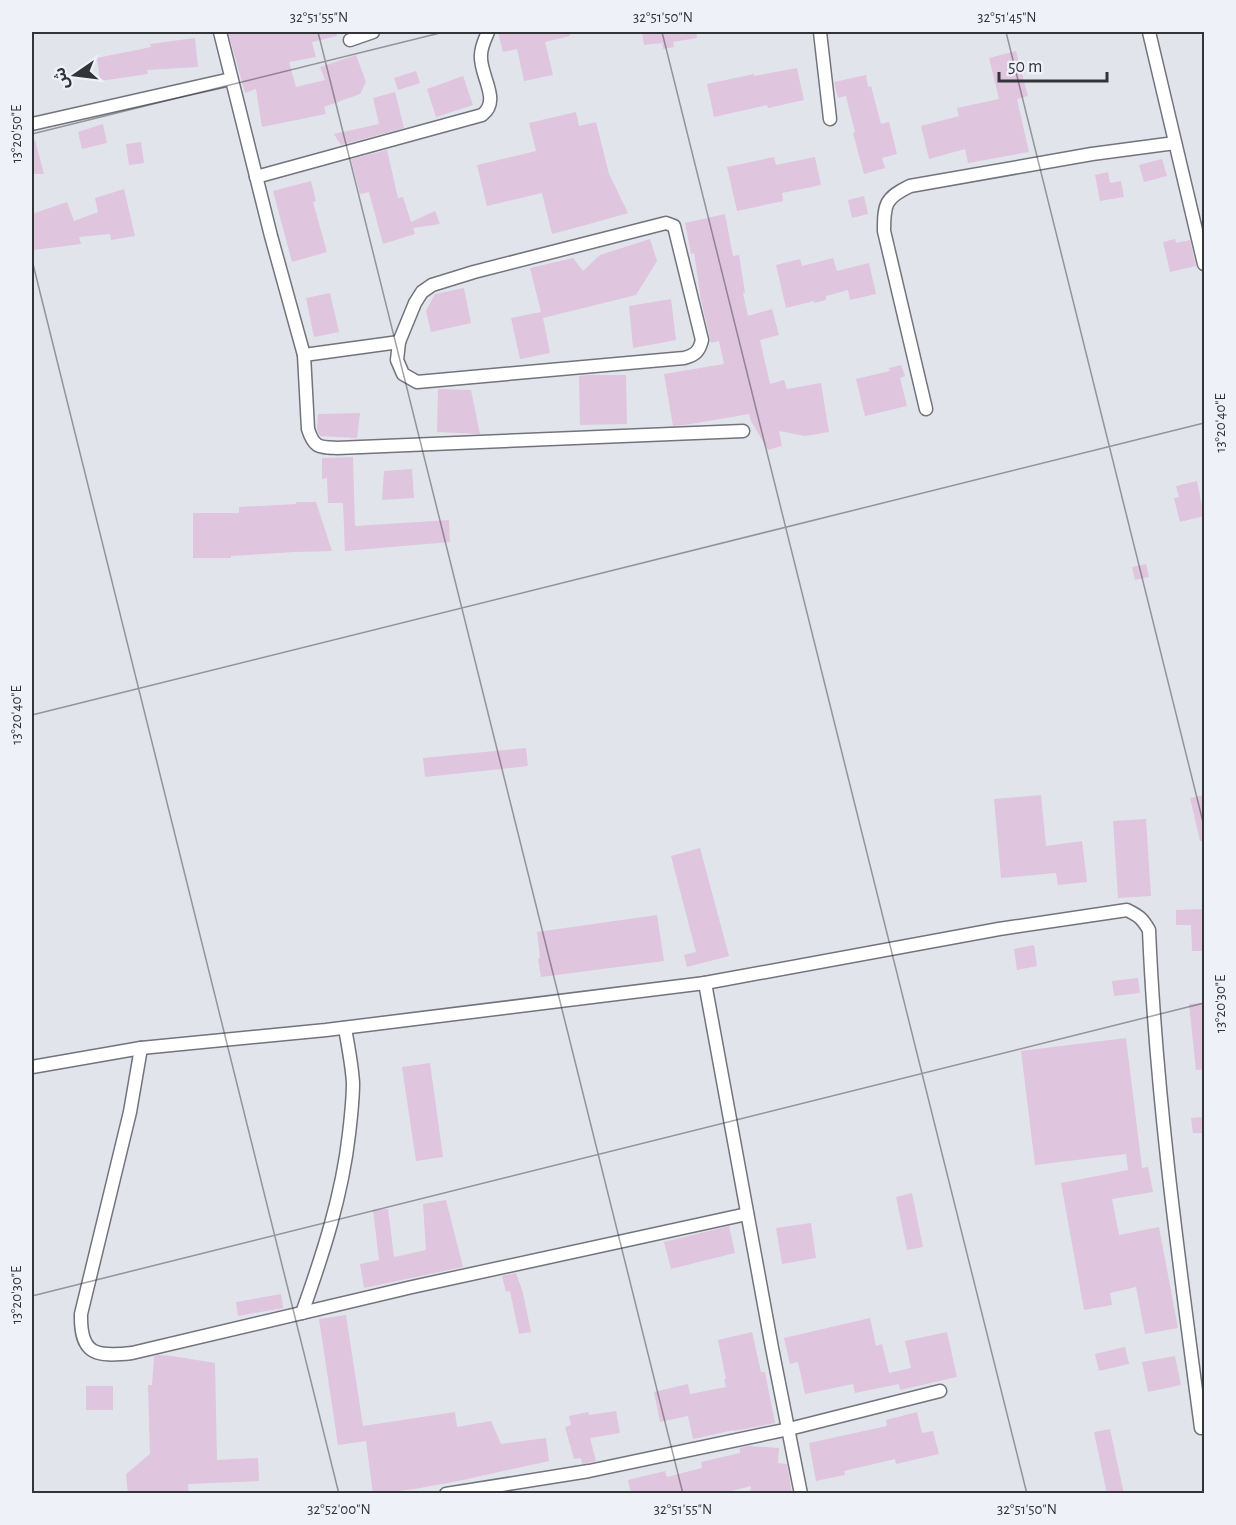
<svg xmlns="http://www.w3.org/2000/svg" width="1236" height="1525" viewBox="0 0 1236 1525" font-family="'Alegreya Sans','Noto Sans Arabic',sans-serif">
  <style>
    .building { fill: #dfc5de }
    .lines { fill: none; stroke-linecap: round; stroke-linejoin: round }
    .street-casing { stroke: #72747b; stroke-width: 15 }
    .street { stroke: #fff; stroke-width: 12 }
    .ticks { fill: none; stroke: #333437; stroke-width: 1.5; stroke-opacity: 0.45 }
    .neatline { fill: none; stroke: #333437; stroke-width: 2 }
    .ticks-label { font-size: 15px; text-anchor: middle; fill: #333437 }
  </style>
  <rect width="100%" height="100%" fill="#e2e4ec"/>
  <g class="building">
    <polygon points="228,32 336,32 337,36 312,42 316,57 289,62 296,87 325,80 320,67 356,55 366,82 360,94 324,107 326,114 262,127 256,89 245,93"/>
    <polygon points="498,32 570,32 570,36 545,42 553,75 524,81 517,49 503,52"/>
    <polygon points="642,32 696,32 697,38 673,42 674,47 663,49 662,43 644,45"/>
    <polygon points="195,38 198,67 147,70 148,74 100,81 97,58 151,47 150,44"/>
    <polygon points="1016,51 1028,96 1017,99 1029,152 968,163 965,149 929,159 921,126 959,116 957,108 999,99 989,58"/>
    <polygon points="797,68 804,100 768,108 767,105 714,117 707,84 754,74 754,76"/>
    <polygon points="416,71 420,83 398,90 394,78"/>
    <polygon points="866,75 868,87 871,86 881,124 889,122 897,154 882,158 885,168 864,174 853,133 855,132 846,96 838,98 834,82"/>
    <polygon points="463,76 473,105 436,117 427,89"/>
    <polygon points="395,92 404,128 341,145 334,134 379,124 373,98"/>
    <polygon points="576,112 579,126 596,122 609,174 628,213 593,223 552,234 542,193 487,206 477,165 536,151 529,123"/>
    <polygon points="103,124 107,143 82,149 78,132"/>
    <polygon points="35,140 44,174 32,174 32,141"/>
    <polygon points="141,142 144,163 129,165 126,144"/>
    <polygon points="387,150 398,198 403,197 411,222 435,211 440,224 413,228 415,234 383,244 369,192 360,194 351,159"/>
    <polygon points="774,157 776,165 815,157 821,185 782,193 783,201 737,211 727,167"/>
    <polygon points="1162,159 1167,176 1144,182 1139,165"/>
    <polygon points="1108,172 1110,183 1121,181 1124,197 1100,201 1095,175"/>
    <polygon points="311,181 316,201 313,202 327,252 292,262 273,191"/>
    <polygon points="124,189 135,236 111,240 110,234 79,237 81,244 34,250 32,238 32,214 67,202 74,221 98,212 95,198"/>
    <polygon points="864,196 868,214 852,218 848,200"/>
    <polygon points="725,214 733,256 739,255 745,293 743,293 748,316 772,309 779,335 760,340 770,384 784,380 787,389 821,383 829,432 805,436 779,431 782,446 768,450 751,421 749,414 685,425 673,426 664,374 724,364 719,341 711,343 701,300 694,253 691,254 685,223"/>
    <polygon points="650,239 657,261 636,295 543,318 550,353 520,359 511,318 541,312 530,268 573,258 583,271 600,255"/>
    <polygon points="1175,239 1176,243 1190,240 1196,266 1170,272 1163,242"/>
    <polygon points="833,258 837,271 869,263 876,294 850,300 848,290 826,296 826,300 814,303 814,301 786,308 776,265 800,259 802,266"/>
    <polygon points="464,288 471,323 431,332 426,311 435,294"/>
    <polygon points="330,293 339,332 314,337 306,298"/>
    <polygon points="671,299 676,340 633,348 629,306"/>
    <polygon points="901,365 905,376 900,378 907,406 865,416 856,379 890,371 889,368"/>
    <polygon points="588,375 626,375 627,424 580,425 579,376"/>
    <polygon points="438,389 471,390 480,434 437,432"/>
    <polygon points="360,413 357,438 320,436 318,432 317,429 318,414"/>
    <polygon points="353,457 355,526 449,520 450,542 345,551 343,503 328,503 327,478 322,479 322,458"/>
    <polygon points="412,469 414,498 382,500 384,471"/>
    <polygon points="1197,481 1204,516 1180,522 1174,498 1179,497 1176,486"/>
    <polygon points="296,502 316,502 332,551 295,552 231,556 231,558 193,558 193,513 239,513 239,507 296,504"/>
    <polygon points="1146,564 1149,577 1135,580 1132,567"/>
    <polygon points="526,748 528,766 425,777 423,758"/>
    <polygon points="1041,795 1046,846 1082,841 1087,882 1058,885 1056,873 1001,878 994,799"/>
    <polygon points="1204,795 1204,841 1200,841 1190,798"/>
    <polygon points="1146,819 1151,896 1118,898 1113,821"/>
    <polygon points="700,848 729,956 687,967 684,955 696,952 671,856"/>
    <polygon points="1204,909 1204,951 1192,951 1191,925 1176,925 1176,910"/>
    <polygon points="657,915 664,961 541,977 538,959 540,958 537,932"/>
    <polygon points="1034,945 1037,966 1017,970 1014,949"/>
    <polygon points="1138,978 1140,993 1114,996 1112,981"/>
    <polygon points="1204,1003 1204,1069 1196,1070 1189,1004"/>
    <polygon points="1126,1038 1142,1168 1148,1167 1153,1192 1112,1199 1119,1235 1159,1227 1178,1328 1145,1334 1136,1287 1110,1293 1112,1305 1084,1310 1061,1183 1128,1170 1126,1154 1035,1165 1021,1051"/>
    <polygon points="430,1063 443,1157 416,1161 402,1067"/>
    <polygon points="1204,1117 1204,1133 1193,1133 1191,1118"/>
    <polygon points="912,1193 923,1247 907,1250 896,1197"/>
    <polygon points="446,1200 463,1267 364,1288 360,1264 379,1260 373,1210 388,1209 394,1257 426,1250 423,1204"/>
    <polygon points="811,1223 816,1258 782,1264 776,1228"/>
    <polygon points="729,1226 735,1253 671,1269 664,1242"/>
    <polygon points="516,1273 523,1293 531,1332 519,1334 510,1291 506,1292 502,1276"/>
    <polygon points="281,1294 283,1308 238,1316 236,1302"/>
    <polygon points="346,1315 363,1426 455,1412 457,1427 491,1421 501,1444 546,1438 549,1461 463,1480 415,1489 373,1494 366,1441 338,1445 319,1319"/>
    <polygon points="870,1318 876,1346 882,1344 889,1373 911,1368 905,1341 947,1332 957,1377 900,1390 899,1384 855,1393 853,1384 805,1394 798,1362 790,1364 784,1338"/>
    <polygon points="752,1332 761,1372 765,1372 775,1423 734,1431 734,1430 693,1439 688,1416 660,1422 654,1392 688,1384 690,1394 726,1387 724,1379 726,1379 718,1340"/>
    <polygon points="1125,1347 1129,1364 1099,1371 1095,1354"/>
    <polygon points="158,1355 172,1356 215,1363 217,1460 258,1458 259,1481 188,1484 189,1494 128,1494 126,1474 150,1454 148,1385 152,1385 154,1356"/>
    <polygon points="1175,1356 1181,1385 1148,1392 1142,1362"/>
    <rect x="86" y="1386" width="27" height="24"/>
    <polygon points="616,1411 620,1433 590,1438 596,1461 582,1464 581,1458 574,1459 565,1427 571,1425 569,1416 588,1412 589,1415"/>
    <polygon points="917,1412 922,1433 933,1431 939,1454 896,1464 895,1459 844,1471 845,1475 816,1481 809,1443 887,1426 886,1420"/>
    <polygon points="1110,1429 1124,1494 1107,1494 1094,1432"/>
    <polygon points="749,1446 779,1448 778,1463 787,1464 792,1494 750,1494 751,1486 720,1494 631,1494 628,1480 665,1471 667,1477 702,1468 701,1462 740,1453 740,1448"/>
  </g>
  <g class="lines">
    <g class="street-casing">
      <g id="street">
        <path d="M220 32 271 236 304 355 308 429C314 448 319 447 337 448L743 431"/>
        <polyline points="820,32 830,119"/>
        <polyline points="1149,32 1204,264"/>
        <polyline points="350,40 373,32"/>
        <polyline points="32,124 231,79"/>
        <path d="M256 177 482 115C502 100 479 75 481 55 481 47 485 39 488 32"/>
        <path d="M666 223 674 226 702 340C699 352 695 355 684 358L417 382 403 374 397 360 399 342 415 303 422 292 432 285 474 272Z"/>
        <polyline points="304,355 399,342"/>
        <path d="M926 409 884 231C884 204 885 198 910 186L1092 154 1175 143"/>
        <path d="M705 983 999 929 1127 910C1139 916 1142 918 1149 930 1156 1097 1179 1262 1201 1428"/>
        <path d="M141 1048 130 1112 81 1314C80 1355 96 1357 132 1353L412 1287 747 1214"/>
        <polyline points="32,1067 141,1048 326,1030 705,983 772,1348 801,1494"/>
        <path d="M302 1313C323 1254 342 1196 349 1134 351 1117 353 1100 353 1083 352 1065 348 1046 345 1028"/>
        <polyline points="446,1494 589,1471 789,1429 940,1391"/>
      </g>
    </g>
    <use href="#street" class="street"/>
  </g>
  <path class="ticks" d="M318 32 683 1494M662 32 1027 1494M1006 32 1204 826M32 134 444 32M32 260 339 1494M32 715 1204 423M32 1296 1204 1003"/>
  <rect width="1236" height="1525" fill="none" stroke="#eff1f9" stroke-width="66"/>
  <g transform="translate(75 75) rotate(256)" stroke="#eff1f9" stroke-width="4.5" paint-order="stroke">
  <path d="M0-4.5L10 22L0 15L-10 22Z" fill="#333437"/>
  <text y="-9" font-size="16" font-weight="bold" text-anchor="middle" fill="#333437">ش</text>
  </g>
  <path d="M999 72v9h108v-9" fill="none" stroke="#333437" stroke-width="3"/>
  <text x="1008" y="72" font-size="18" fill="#333437" stroke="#eff1f9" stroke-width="4.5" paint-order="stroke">50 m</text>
  <rect x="33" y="33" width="1170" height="1459" class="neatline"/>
  <g class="ticks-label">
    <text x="319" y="22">32°51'55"N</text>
    <text x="663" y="22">32°51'50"N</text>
    <text x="1007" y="22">32°51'45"N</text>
    <text transform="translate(16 134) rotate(-90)" y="5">13°20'50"E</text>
    <text transform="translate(1220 423) rotate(-90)" y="5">13°20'40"E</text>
    <text transform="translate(16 715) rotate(-90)" y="5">13°20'40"E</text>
    <text transform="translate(1220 1004) rotate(-90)" y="5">13°20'30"E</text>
    <text transform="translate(16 1295) rotate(-90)" y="5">13°20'30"E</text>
    <text x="339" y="1514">32°52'00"N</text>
    <text x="683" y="1514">32°51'55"N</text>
    <text x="1027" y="1514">32°51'50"N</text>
  </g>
</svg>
